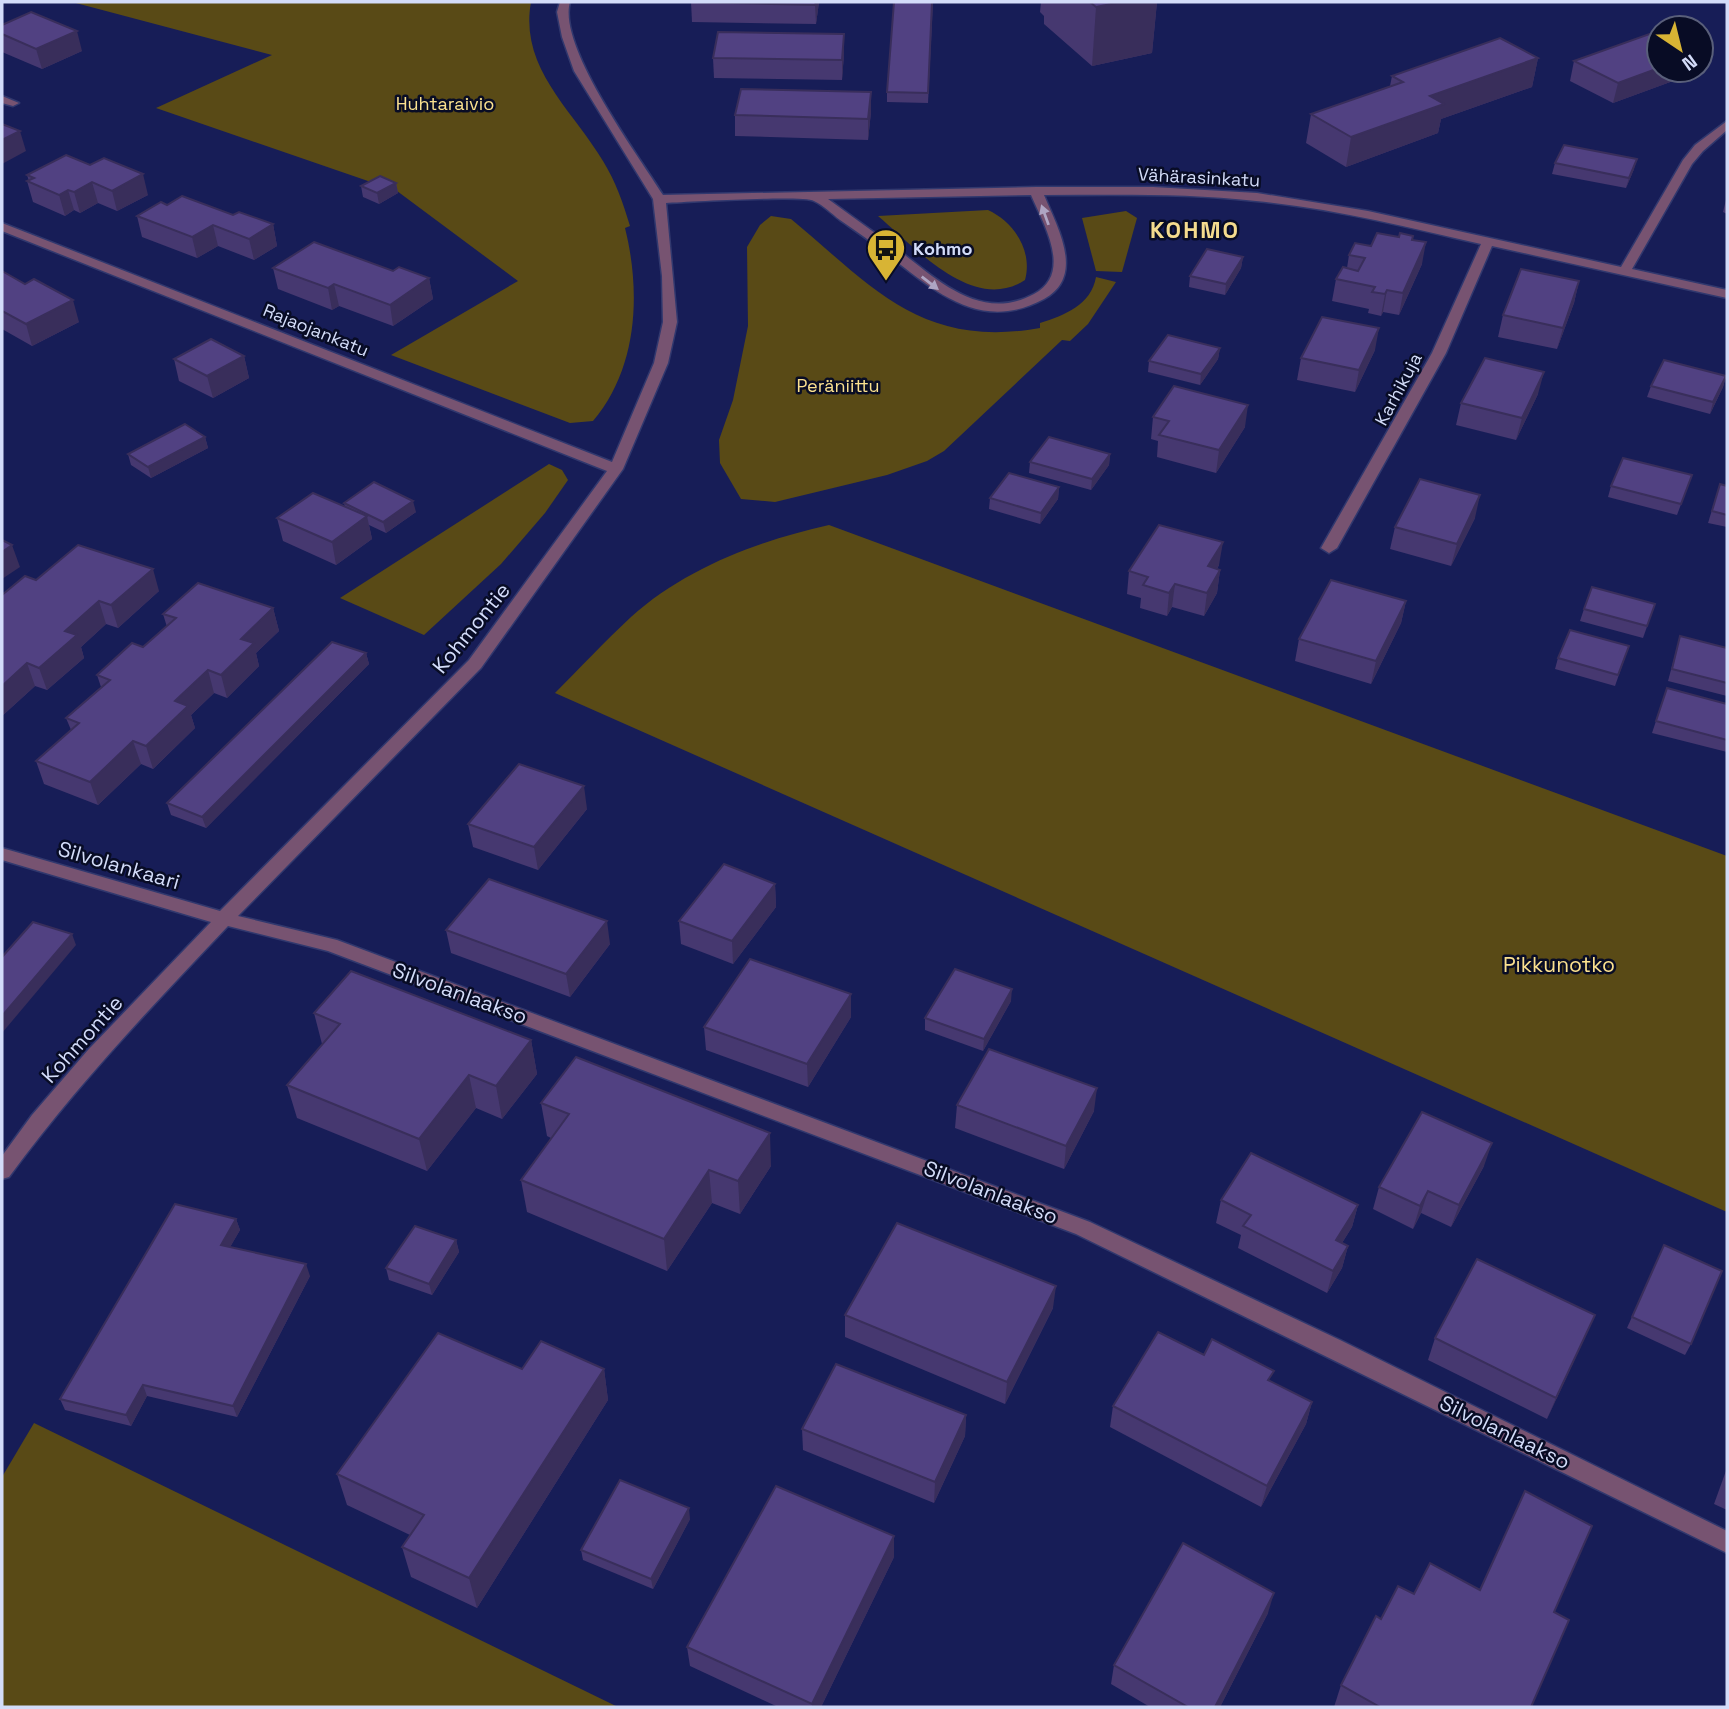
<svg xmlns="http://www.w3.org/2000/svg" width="1729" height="1709" viewBox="0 0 1729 1709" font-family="'Space Grotesk',sans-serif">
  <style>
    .green { fill: #594a16 }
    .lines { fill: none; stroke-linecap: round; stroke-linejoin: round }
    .minor-casing { stroke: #31386e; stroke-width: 3 }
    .minor { fill: #775371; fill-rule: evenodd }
    .wall { fill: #463870 }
    .shaded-wall { fill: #392e5b }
    .building { fill: #514182; stroke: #392e5b; stroke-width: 2 }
    .oneway { fill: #aea5c3 }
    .labels { text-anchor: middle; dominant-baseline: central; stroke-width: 5; stroke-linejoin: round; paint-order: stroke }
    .far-park-label { font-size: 18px; fill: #fbe18f; stroke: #080c25 }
    .far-street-label { font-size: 18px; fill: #d3dcf9; stroke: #080c25 }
    .far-poi-label { font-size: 18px; font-weight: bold; fill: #d3dcf9; stroke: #080c25; text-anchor: start }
    .street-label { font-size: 21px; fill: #d3dcf9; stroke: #080c25 }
    .park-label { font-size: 21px; fill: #fbe18f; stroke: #080c25 }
    .far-district-label { font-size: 23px; font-weight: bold; letter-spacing: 2px; fill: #f4db8e; stroke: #080c25 }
  </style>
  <rect width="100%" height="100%" fill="#171d57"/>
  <g class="green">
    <path d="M72 2H531C519 68 573 110 603 161 616 182 623 203 630 226L625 228C641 292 638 368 593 421L570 423 391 355 518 281 397 191 156 108 272 55Z"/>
    <path d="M988 210C1014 222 1033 251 1025 280 973 314 915 247 878 216Z"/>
    <polygon points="1126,211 1137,218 1122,272 1096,271 1082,218"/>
    <path d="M771 216 791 219C873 287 921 349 1040 328V323C1065 315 1091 305 1096 277L1116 282 1088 324 1070 341 1062 340 944 451 927 461 887 475 775 502 741 499 720 463 719 440 733 400 748 326 747 247 760 225Z"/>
    <polygon points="549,464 562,470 568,480 545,513 501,564 424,635 340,598"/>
    <path d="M829 525 1727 856V1212L555 693C580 668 605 641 631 617 686 568 758 541 829 525Z"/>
    <polygon points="34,1423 618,1707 2,1707 2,1477"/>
  </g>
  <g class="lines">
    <g class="minor-casing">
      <g id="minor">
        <path d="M560 2H570C557 46 638 155 663 195L1036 187H1153L1257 193 1368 211 1621 267 1683 160 1695 145 1727 121V130L1703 151 1692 164 1632 269 1727 290V298L1492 246 1446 353 1337 548 1329 553 1321 548 1432 353 1481 244C1407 227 1332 208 1256 201 1186 193 1114 195 1044 195 1057 227 1086 276 1044 299 983 332 938 294 892 258 875 244 857 232 840 220 832 214 823 205 814 201 803 195 687 202 666 203L677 322 668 363 623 469 481 668 238 916 337 940 1090 1222 1340 1340 1727 1531V1553L1076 1234 328 951 228 926C151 1007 75 1087 9 1177L2 1179V1156L32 1115 88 1050 211 922 2 860V848L220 911 469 660 607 471 2 231V223L612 462 654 363 663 322 662 276 653 199 574 71 562 37 557 12ZM1031 195C1044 225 1073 273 1034 294 980 323 937 279 897 249 874 232 851 216 828 199Z"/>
        <polygon points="2,96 19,103 13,106 2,103"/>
      </g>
    </g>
    <use href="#minor" class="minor"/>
  </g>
  <g class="wall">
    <polygon points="691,2 819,2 816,24 692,22"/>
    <polygon points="933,2 928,103 887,102 887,92"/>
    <polygon points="1041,2 1157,2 1152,53 1092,66 1044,24 1044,16 1040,12"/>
    <polygon points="2,25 82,51 42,69 2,52"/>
    <polygon points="844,34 844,54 842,80 714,78 713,58"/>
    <polygon points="1709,50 1703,70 1613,103 1570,81 1574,61 1659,70"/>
    <polygon points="1538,58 1532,87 1441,119 1438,133 1346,167 1306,143 1311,114 1390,86 1392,76"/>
    <polygon points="871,92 871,112 868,140 735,136 735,115"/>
    <polygon points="66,155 148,195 117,211 98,203 80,213 74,210 65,216 33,202 27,181 29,181 27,175"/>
    <polygon points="1555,163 1634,169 1626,188 1552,174"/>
    <polygon points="396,183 398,193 379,204 363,197 361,186"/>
    <polygon points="1727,196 1727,214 1723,212"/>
    <polygon points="167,205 233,215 273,224 277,246 254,260 218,246 197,258 142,237 137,216"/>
    <polygon points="1413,236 1412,240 1422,264 1399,315 1383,312 1381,316 1368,313 1369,309 1332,301 1336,279 1347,268 1349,255 1399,237"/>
    <polygon points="1243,257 1241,268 1225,295 1189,287 1190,276"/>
    <polygon points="273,268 393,271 429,278 433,299 393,326 339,306 332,310 278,289"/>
    <polygon points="2,271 79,322 32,346 2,329"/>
    <polygon points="1579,281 1574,303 1557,349 1498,337 1503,315"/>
    <polygon points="1220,348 1218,359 1200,385 1148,372 1149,361"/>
    <polygon points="1375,350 1355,392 1297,380 1301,358"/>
    <polygon points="244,356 249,378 213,398 179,381 174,359"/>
    <polygon points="1726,376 1723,387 1710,414 1647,397 1651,386"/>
    <polygon points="1538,394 1516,440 1456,425 1461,403"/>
    <polygon points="1153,417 1245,427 1216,473 1157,457 1158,441 1151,439"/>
    <polygon points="205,437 208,448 151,478 131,465 128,454"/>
    <polygon points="1110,454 1109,465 1091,490 1029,473 1030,462"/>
    <polygon points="1692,475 1677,515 1608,497 1611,486"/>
    <polygon points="1720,484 1727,486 1727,527 1708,523"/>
    <polygon points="1059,487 1058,499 1040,524 989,509 990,498"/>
    <polygon points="344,503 416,512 386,533 369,525 372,539 336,565 283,541 277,518 345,507"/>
    <polygon points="1475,518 1451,566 1390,549 1395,527"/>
    <polygon points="1219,565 1217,569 1220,570 1217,593 1204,616 1172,607 1167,616 1140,608 1141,598 1127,594 1129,571"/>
    <polygon points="36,580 159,591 118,628 106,624 81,647 84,658 47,690 35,686 2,716"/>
    <polygon points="1406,601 1401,623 1371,684 1295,661 1299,639"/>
    <polygon points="1655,604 1643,638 1580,621 1584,609"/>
    <polygon points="273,608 279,631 256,653 259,666 227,698 214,693 191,715 195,728 153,769 141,764 98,805 44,784 36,761 71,730 66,718 101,687 97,675 143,647 167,627 163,614"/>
    <polygon points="1680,636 1727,648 1727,696 1668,681"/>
    <polygon points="1629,646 1615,686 1555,669 1558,658"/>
    <polygon points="366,653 369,664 206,828 171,815 167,803"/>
    <polygon points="1667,688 1727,704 1727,752 1652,733"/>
    <polygon points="587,809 538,870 473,847 468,824"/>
    <polygon points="775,884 776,907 733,964 681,944 679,921"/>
    <polygon points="446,930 610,944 570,997 451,953"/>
    <polygon points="1011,1001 983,1051 925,1030 925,1018"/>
    <polygon points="314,1013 531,1040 537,1074 502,1119 476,1108 427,1171 297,1118 287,1085 322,1044"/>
    <polygon points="851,1017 808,1087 706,1050 704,1027"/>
    <polygon points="541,1103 771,1166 740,1214 712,1203 667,1271 527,1212 521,1180 551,1138 547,1136"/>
    <polygon points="957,1105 1094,1111 1064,1169 955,1128"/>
    <polygon points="1484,1166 1451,1227 1421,1213 1413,1229 1373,1209 1379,1187"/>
    <polygon points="1221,1200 1358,1205 1352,1227 1342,1243 1348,1246 1342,1268 1327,1293 1238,1248 1241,1235 1216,1223"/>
    <polygon points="236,1219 240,1230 230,1247 310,1276 237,1417 147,1396 131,1426 65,1410 60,1399"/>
    <polygon points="456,1240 459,1252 432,1295 389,1280 386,1268"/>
    <polygon points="1664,1245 1691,1344 1685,1355 1627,1328"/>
    <polygon points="1053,1308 1005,1404 845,1337 845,1315"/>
    <polygon points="1595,1315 1547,1419 1428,1360 1435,1338"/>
    <polygon points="1204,1355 1272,1382 1312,1402 1306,1424 1261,1507 1110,1427 1113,1406"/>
    <polygon points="522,1369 604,1369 608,1400 477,1608 411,1577 402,1547 410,1535 347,1505 337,1474"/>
    <polygon points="966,1415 965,1436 934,1503 803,1450 802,1429"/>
    <polygon points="1727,1468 1727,1510 1714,1504"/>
    <polygon points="690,1519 653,1589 583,1560 581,1550"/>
    <polygon points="894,1557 821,1707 778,1707 690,1666 687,1647"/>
    <polygon points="1480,1590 1554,1612 1531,1707 1334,1707 1341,1685 1381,1619 1414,1594"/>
    <polygon points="1268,1613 1220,1707 1150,1707 1111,1684 1114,1665"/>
  </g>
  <g class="shaded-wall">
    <polygon points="816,2 819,2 816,24 815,5"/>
    <polygon points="1121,2 1157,2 1152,53 1092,66 1096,7"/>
    <polygon points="77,31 82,51 42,69 36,49"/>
    <polygon points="844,34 844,54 842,80 842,60"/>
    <polygon points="1709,50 1703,70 1613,103 1618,83 1659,68 1659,70 1701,70 1701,53"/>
    <polygon points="1538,58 1532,87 1441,119 1438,133 1346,167 1351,137 1430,96"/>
    <polygon points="871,92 871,112 868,140 868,119"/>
    <polygon points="20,131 26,151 2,164 2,140"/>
    <polygon points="1637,159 1634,169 1626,188 1629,178"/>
    <polygon points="143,174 148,195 117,211 112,191"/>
    <polygon points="92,182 98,203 80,213 74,192"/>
    <polygon points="396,183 398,193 379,204 377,193"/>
    <polygon points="68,190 74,210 65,216 59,195"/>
    <polygon points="273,224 277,246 254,260 249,239"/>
    <polygon points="213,225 218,246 197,258 192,237"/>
    <polygon points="1426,242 1422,264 1399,315 1403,293"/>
    <polygon points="1243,257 1241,268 1225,295 1226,284"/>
    <polygon points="429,278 433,299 393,326 390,305"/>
    <polygon points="1579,281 1574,303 1557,349 1563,328"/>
    <polygon points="334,284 339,306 332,310 328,288"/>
    <polygon points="1387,290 1383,312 1381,316 1385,294"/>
    <polygon points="73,300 79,322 32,346 26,324"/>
    <polygon points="1379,328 1375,350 1355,392 1359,370"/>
    <polygon points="1220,348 1218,359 1200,385 1201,374"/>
    <polygon points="244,356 249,378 213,398 207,376"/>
    <polygon points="1544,372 1538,394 1516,440 1522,418"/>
    <polygon points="1726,376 1723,387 1710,414 1713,402"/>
    <polygon points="1248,405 1245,427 1216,473 1219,450"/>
    <polygon points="205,437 208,448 151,478 148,467"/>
    <polygon points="1110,454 1109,465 1091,490 1092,479"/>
    <polygon points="1059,487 1058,499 1040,524 1041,513"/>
    <polygon points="1480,495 1475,518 1451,566 1457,544"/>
    <polygon points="413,501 416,512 386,533 383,522"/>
    <polygon points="367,516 372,539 336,565 332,542"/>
    <polygon points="1223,542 1219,565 1205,589 1208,566"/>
    <polygon points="12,545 20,567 2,579 2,552"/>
    <polygon points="153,569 159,591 118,628 111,605"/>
    <polygon points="1220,570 1217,593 1204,616 1207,593"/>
    <polygon points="1175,584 1172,607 1167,616 1169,593"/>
    <polygon points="99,601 106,624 81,647 84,658 47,690 39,668 65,631"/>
    <polygon points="1406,601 1401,623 1371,684 1376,661"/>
    <polygon points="273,608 279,631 256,653 259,666 227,698 221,675 241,639"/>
    <polygon points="366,653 369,664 206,828 202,817"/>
    <polygon points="27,663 35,686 2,716 2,686"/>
    <polygon points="208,670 214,693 191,715 195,728 153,769 146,746 175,701"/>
    <polygon points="133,741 141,764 98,805 90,782"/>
    <polygon points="584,786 587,809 538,870 534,847"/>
    <polygon points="775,884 776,907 733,964 732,941"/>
    <polygon points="607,921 610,944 570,997 566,974"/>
    <polygon points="72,934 76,945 2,1033 2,1016"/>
    <polygon points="1012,989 1011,1001 983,1051 984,1039"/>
    <polygon points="851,994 851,1017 808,1087 807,1064"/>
    <polygon points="531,1040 537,1074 502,1119 496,1086"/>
    <polygon points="469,1075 476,1108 427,1171 419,1139"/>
    <polygon points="1097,1088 1094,1111 1064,1169 1066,1146"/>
    <polygon points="770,1133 771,1166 740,1214 738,1181"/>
    <polygon points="1492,1143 1484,1166 1451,1227 1459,1205"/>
    <polygon points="709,1170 712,1203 667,1271 664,1239"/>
    <polygon points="1428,1191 1421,1213 1413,1229 1420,1206"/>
    <polygon points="1358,1205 1352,1227 1330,1262 1336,1240"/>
    <polygon points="236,1219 240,1230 225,1256 221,1245"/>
    <polygon points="456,1240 459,1252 432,1295 429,1284"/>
    <polygon points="1348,1246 1342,1268 1327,1293 1333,1271"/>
    <polygon points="306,1264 310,1276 237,1417 233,1406"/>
    <polygon points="1056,1286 1053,1308 1005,1404 1007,1382"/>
    <polygon points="1595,1315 1585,1337 1547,1419 1556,1398"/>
    <polygon points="604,1369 608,1400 477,1608 469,1578"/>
    <polygon points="143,1385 147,1396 131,1426 126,1415"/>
    <polygon points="1312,1402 1306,1424 1261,1507 1267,1486"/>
    <polygon points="966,1415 965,1436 934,1503 935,1482"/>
    <polygon points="689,1508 690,1519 653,1589 651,1579"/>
    <polygon points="894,1536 894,1557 821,1707 812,1707 812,1704"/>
    <polygon points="1274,1593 1268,1613 1220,1707 1215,1707"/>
  </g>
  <g class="building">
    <polygon points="691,2 816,2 815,5"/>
    <polygon points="894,2 932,2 928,93 887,92"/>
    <polygon points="1090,2 1121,2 1096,7"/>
    <polygon points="31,12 77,31 36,49 2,34 2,25"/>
    <polygon points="718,32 844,34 842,60 713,58"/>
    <polygon points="1655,32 1659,34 1659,68 1618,83 1574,61"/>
    <polygon points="1500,38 1538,58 1430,96 1444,104 1351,137 1311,114 1403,82 1392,76"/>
    <polygon points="1701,46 1709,50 1701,53"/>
    <polygon points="741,89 871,92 868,119 735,115"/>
    <polygon points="2,124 20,131 2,140"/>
    <polygon points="1564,145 1637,159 1629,178 1555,163"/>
    <polygon points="66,155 90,165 104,158 143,174 112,191 92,182 74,192 68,190 59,195 27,181 34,178 27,175"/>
    <polygon points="380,176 396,183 377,193 361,186"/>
    <polygon points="182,196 233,215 239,212 273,224 249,239 213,225 192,237 137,216 161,202 167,205"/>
    <polygon points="1377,233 1399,237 1400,233 1413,236 1412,240 1426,242 1403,293 1387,290 1385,294 1372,292 1375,287 1336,279 1343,267 1358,271 1365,258 1349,255 1355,243 1371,246"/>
    <polygon points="314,242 393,271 399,267 429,278 390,305 334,284 328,288 273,268"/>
    <polygon points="1207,249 1243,257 1226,284 1190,276"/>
    <polygon points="1521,269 1579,281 1563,328 1503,315"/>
    <polygon points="2,271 25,284 34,279 73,300 26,324 2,311"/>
    <polygon points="1322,317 1379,328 1359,370 1301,358"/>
    <polygon points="1168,335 1220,348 1201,374 1149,361"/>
    <polygon points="211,339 244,356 207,376 174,359"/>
    <polygon points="1485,358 1544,372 1522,418 1461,403"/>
    <polygon points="1664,360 1726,376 1713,402 1651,386"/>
    <polygon points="1174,386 1248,405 1219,450 1159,435 1169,421 1153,417"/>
    <polygon points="185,424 205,437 148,467 128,454"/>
    <polygon points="1049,437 1110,454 1092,479 1030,462"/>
    <polygon points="1623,458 1692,475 1681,504 1611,486"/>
    <polygon points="1009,473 1059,487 1041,513 990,498"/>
    <polygon points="1420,479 1480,495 1457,544 1395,527"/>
    <polygon points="374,482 413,501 383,522 344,503"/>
    <polygon points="1720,484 1727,486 1727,515 1712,511"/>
    <polygon points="313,493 367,516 332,542 277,518"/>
    <polygon points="1159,525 1223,542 1208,566 1220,570 1207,593 1175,584 1169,593 1143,585 1148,577 1129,571"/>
    <polygon points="2,540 12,545 2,552"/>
    <polygon points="78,545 153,569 111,605 99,601 65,631 77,635 39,668 27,663 2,686 2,595 25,576 36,580"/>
    <polygon points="1331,580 1406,601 1376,661 1299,639"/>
    <polygon points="198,583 273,608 241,639 254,643 221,675 208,670 175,701 188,706 146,746 133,741 90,782 36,761 79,723 66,718 110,680 97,675 132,643 143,647 176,618 163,614"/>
    <polygon points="1592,587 1655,604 1647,626 1584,609"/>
    <polygon points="1570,630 1629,646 1618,675 1558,658"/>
    <polygon points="1680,636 1727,648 1727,683 1672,669"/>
    <polygon points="332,642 366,653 202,817 167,803"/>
    <polygon points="1667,688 1727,704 1727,740 1656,721"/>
    <polygon points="519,764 584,786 534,847 468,824"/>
    <polygon points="724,864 775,884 732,941 679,921"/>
    <polygon points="489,879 607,921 566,974 446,930"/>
    <polygon points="33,922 72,934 2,1016 2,957"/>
    <polygon points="750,959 851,994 807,1064 704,1027"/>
    <polygon points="955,969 1012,989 984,1039 925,1018"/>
    <polygon points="351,971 531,1040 496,1086 469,1075 419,1139 287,1085 340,1024 314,1013"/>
    <polygon points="989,1049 1097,1088 1066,1146 957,1105"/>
    <polygon points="576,1057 770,1133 738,1181 709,1170 664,1239 521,1180 569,1114 541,1103"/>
    <polygon points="1422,1112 1492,1143 1459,1205 1428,1191 1420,1206 1379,1187"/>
    <polygon points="1251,1153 1358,1205 1336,1240 1348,1246 1333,1271 1243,1226 1251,1215 1221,1200"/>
    <polygon points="175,1204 236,1219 221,1245 306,1264 233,1406 143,1385 126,1415 60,1399"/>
    <polygon points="897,1223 1056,1286 1007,1382 845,1315"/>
    <polygon points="415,1226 456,1240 429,1284 386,1268"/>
    <polygon points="1664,1245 1722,1271 1691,1344 1632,1317"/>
    <polygon points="1477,1259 1595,1315 1556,1398 1435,1338"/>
    <polygon points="1158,1332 1204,1355 1212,1339 1274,1371 1268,1380 1312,1402 1267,1486 1113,1406"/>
    <polygon points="438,1333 522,1369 541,1341 604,1369 469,1578 402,1547 424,1515 337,1474"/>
    <polygon points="836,1364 966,1415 935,1482 802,1429"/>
    <polygon points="620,1480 689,1508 651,1579 581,1550"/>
    <polygon points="776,1486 894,1536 812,1704 687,1647"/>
    <polygon points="1525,1491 1592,1526 1554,1612 1569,1620 1531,1707 1380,1707 1341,1685 1376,1616 1381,1619 1398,1586 1414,1594 1430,1563 1480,1590"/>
    <polygon points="1183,1543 1274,1593 1215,1707 1188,1707 1114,1665"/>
  </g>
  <defs><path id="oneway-solid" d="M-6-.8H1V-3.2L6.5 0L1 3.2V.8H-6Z" transform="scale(1.75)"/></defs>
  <g class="oneway">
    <use href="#oneway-solid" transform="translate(1045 215) rotate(-110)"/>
    <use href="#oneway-solid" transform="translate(930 283) rotate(38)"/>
  </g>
  <defs>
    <g id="bus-pin" transform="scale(2.0125)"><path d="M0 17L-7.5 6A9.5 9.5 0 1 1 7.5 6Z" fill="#d8b434" stroke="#080c25"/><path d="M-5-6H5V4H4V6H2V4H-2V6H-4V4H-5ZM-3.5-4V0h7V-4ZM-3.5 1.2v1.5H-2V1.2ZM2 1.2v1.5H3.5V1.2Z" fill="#111"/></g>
  </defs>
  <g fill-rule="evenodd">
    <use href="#bus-pin" x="886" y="248"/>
  </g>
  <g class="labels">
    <g class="far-park-label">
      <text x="445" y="103">Huhtaraivio</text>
      <text x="838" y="385">Peräniittu</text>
    </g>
    <g class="far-street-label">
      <text transform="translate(1199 177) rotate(3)">Vähärasinkatu</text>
      <text transform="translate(316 330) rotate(22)">Rajaojankatu</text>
      <text transform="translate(1398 389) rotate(-62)">Karhikuja</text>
    </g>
    <g class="far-poi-label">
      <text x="913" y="248">Kohmo</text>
    </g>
    <g class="street-label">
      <text transform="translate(471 628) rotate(-51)">Kohmontie</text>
      <text transform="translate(119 865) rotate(16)">Silvolankaari</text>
      <text transform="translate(460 993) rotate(20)">Silvolanlaakso</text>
      <text transform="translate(82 1039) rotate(-48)">Kohmontie</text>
      <text transform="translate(991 1192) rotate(21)">Silvolanlaakso</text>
      <text transform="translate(1505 1432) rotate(26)">Silvolanlaakso</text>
    </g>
    <g class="park-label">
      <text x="1559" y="964">Pikkunotko</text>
    </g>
    <g class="far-district-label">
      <text x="1195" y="230">KOHMO</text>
    </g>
  </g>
  <rect width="1729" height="1709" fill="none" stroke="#d3dcf9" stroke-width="7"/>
  <g transform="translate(1680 49) rotate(145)"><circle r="33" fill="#080c25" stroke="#595f7a" stroke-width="2"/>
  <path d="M0-5L12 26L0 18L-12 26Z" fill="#d8b434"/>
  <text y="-10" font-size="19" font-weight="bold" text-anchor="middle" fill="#d3dcf9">N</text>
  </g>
</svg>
